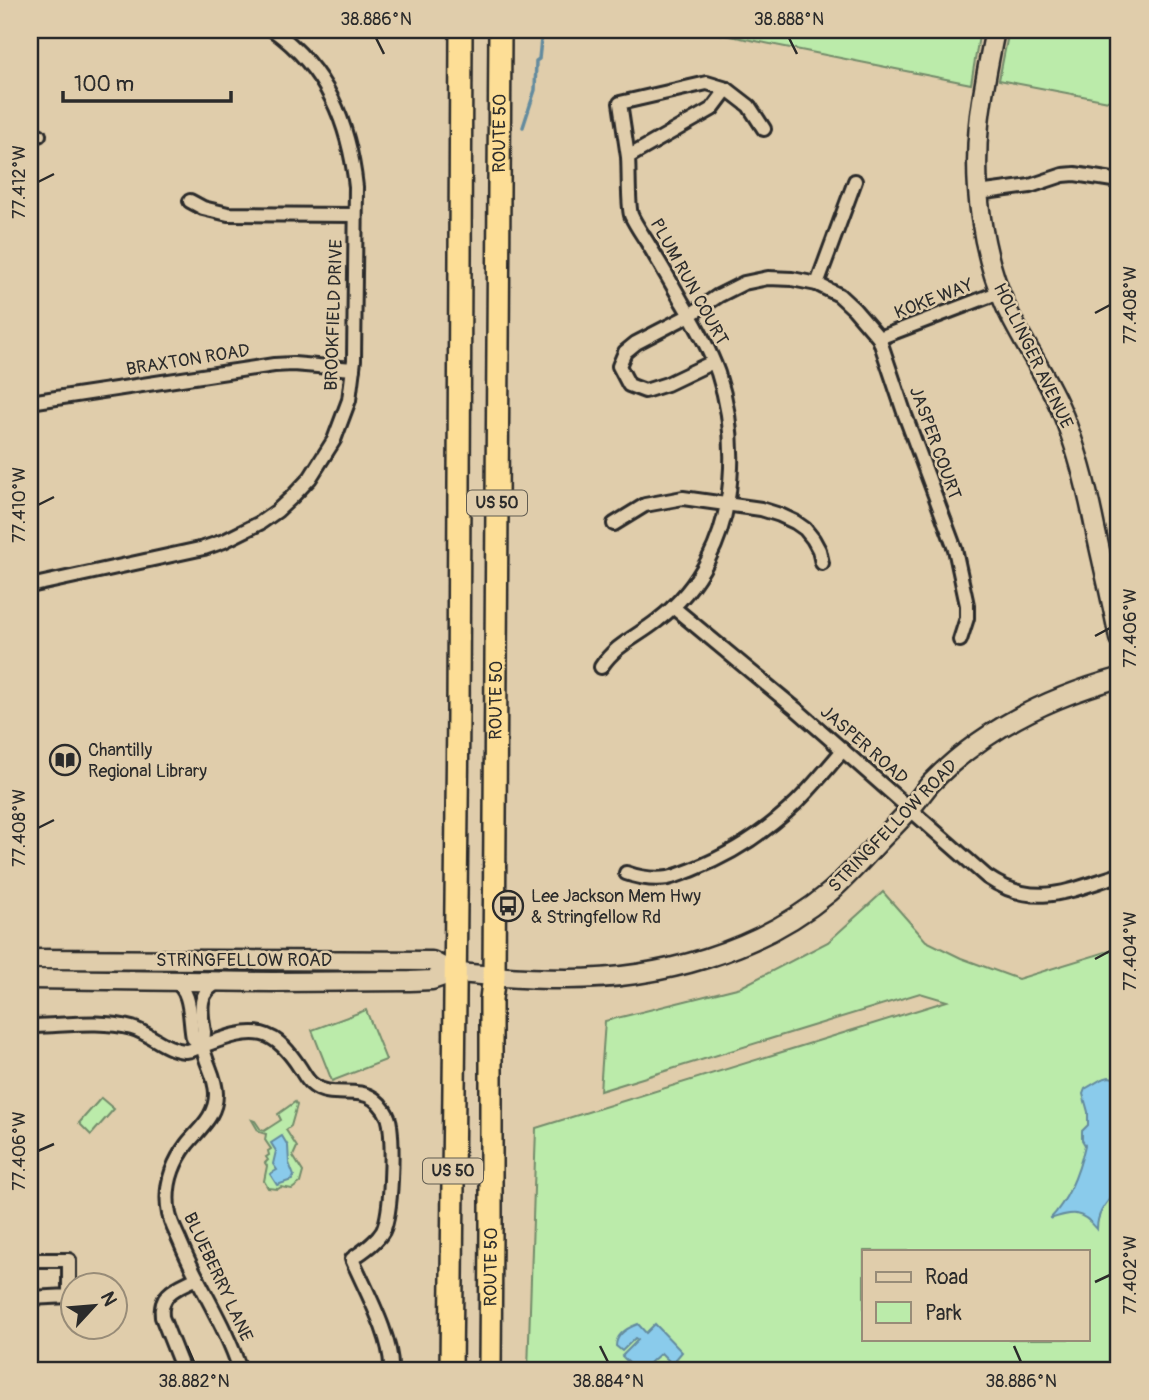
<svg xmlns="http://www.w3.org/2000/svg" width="1149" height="1400" viewBox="0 0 1149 1400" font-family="Pangolin,sans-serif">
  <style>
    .green { fill: #bbebaa; stroke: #738b6a; stroke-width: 2; fill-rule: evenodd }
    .water { fill: #8acbeb; stroke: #648b9e; stroke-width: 2 }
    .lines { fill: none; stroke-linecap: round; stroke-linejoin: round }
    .stream { stroke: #648b9e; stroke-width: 3.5 }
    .street-casing { stroke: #2b2b2b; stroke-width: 18 }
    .secondary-casing { stroke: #2b2b2b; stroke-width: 23 }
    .highway-casing { stroke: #2b2b2b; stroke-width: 26 }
    .street { stroke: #e0cdab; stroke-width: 12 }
    .secondary { stroke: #e0cdab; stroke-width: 18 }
    .highway { stroke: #fdde96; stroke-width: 21 }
    .ticks { fill: none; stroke: #2b2b2b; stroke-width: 2.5 }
    .labels { text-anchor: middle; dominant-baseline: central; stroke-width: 5; stroke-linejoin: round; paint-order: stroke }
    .shield { fill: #e0cdab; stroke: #615c51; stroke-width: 2 }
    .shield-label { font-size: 16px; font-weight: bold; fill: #2b2b2b }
    .street-label { font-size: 18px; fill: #2b2b2b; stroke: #e0cdab }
    .poi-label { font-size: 18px; fill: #2b2b2b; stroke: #e0cdab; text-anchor: start }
    .neatline { fill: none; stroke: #2b2b2b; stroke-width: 2.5 }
    .ticks-label { font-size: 18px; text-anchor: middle; fill: #2b2b2b }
  </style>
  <rect width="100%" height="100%" fill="#e0cdab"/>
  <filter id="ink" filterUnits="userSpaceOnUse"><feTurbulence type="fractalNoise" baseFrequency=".0143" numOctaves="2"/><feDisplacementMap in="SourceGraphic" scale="14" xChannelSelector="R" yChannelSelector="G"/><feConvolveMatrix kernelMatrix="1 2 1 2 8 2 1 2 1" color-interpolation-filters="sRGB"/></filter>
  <g filter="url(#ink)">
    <g class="green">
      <polygon points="700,30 980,30 971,84"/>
      <polygon points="1009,30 1119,30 1119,103 999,80"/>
      <path d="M883 892 926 941 961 958 1018 979 1119 948V1370H528L536 1128 947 1001 920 993 600 1091 605 1021 741 987 828 942ZM864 1251H1088V1339H864Z"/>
      <polygon points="366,1010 386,1060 332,1081 312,1030"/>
      <polygon points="101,1098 114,1109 91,1135 79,1123"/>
      <polygon points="295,1102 297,1105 291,1126 286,1130 297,1147 293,1156 303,1172 300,1183 292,1189 281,1187 278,1189 268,1188 264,1181 267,1166 265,1163 268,1160 266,1157 269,1155 268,1151 271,1149 265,1140 266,1134 259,1132 252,1120 255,1121 261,1130 264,1131 281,1120 278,1114"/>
    </g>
    <g class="water">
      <path d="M1109 1077 1119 1079V1187C1109 1201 1097 1210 1097 1229 1081 1209 1072 1212 1050 1219 1069 1199 1079 1172 1085 1145L1082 1140V1131L1088 1125V1112L1083 1094 1085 1089 1102 1079Z"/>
      <polygon points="282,1136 288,1146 289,1163 294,1176 292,1180 277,1185 270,1174 277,1170 273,1164 276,1151 271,1143"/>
      <path d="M638 1324 646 1333 655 1324 682 1352 677 1358 671 1363 661 1353 642 1370H636L622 1356 638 1340 635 1338 622 1351 616 1346C616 1334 627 1328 638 1324Z"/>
    </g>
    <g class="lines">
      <polyline class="stream" points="523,127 535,90 536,61 539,59 542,30"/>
      <g class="street-casing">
        <g id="street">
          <polyline points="727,89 749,106 764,129"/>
          <polyline points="30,133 39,135"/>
          <polyline points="978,193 1030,186 1063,175 1075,174 1119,181"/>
          <polyline points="190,201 203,208 228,214 355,215"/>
          <polyline points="817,284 855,181"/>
          <polyline points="879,338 1000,292"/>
          <polyline points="713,362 667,384 645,391 629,385 619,366 625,352 636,343 690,315 718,296 744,283 768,278 792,279 817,284 839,295 854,309 879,338 905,415 955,549 967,605 967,618 960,640"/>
          <polyline points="30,402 274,365 293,364 353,369"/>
          <polyline points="614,524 645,505 683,498 761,509 780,515 795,522 805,529 813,539 819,550 822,563"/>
          <path d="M30 586 204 548 224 541 260 523 277 511 292 497 310 478 334 440 349 400 354 360 356 187C349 123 327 69 273 30"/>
          <path d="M673 607 796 709 987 877C1035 910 1070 890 1119 875"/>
          <path d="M601 667C616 644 637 637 658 620 679 604 696 583 708 560 737 505 737 431 718 373 709 348 696 325 682 302 671 282 659 262 647 242 642 234 635 224 631 215 628 204 629 170 628 157L712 109 727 89 707 83 620 103 628 157"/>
          <path d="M626 873C640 878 654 880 668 878 677 876 686 872 694 869 732 854 767 831 797 802 813 786 828 768 843 750"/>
          <path d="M173 981C193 989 189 1020 193 1038L202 1046"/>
          <path d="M220 982C196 991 201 1012 204 1032 204 1038 202 1043 203 1048 206 1064 216 1077 216 1094 216 1116 200 1128 187 1144 172 1164 164 1188 169 1214 171 1224 177 1234 181 1244 199 1287 226 1326 240 1370"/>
          <path d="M30 1029 36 1026C68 1025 101 1020 132 1028 150 1033 165 1050 185 1051 192 1051 198 1047 205 1045 222 1039 244 1030 262 1034 279 1038 291 1054 300 1068 304 1074 307 1081 313 1085 330 1099 357 1086 374 1099 382 1105 389 1115 390 1125 393 1148 392 1212 383 1231 376 1243 363 1251 352 1259 365 1289 393 1339 391 1370"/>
          <polyline points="30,1260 69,1260 69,1296 30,1298"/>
          <path d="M183 1370 162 1317C159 1292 178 1288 197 1278"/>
        </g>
      </g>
      <g class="secondary-casing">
        <g id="secondary">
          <path d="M995 30C989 61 982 93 979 124 973 185 981 251 1006 307 1025 348 1052 383 1067 425 1080 459 1088 493 1095 528 1103 565 1112 601 1119 638"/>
          <path d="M30 959 432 961C439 965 448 970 456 972 464 974 474 974 482 975 511 978 539 979 567 979 660 979 758 952 830 892 847 877 863 859 878 843 889 831 901 820 911 808 918 800 924 791 931 783 982 730 1050 697 1119 678"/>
          <polyline points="30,979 273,982 410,981 432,980 455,972"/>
        </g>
      </g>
      <g class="highway-casing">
        <g id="highway">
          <polyline points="451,1370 458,714 461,30"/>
          <path id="s1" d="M490 1370 491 1230V999L494 976 500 30"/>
        </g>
      </g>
      <use href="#street" class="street"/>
      <use href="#secondary" class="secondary"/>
      <use href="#highway" class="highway"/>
    </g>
  </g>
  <path class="ticks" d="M376 38 384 54M789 38 797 54M38 182 54 174M1095 313 1110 305M38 505 54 497M1095 636 1110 628M38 828 54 820M1095 959 1110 951M38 1151 54 1144M1095 1282 1110 1275M187 1346 194 1362M600 1346 608 1362M1014 1346 1021 1362"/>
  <defs>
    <g id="library-ring" transform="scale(1.575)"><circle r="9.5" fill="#e0cdab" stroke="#2b2b2b" stroke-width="1.5"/><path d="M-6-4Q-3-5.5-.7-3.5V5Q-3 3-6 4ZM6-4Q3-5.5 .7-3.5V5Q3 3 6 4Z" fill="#2b2b2b"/></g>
    <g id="bus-ring" transform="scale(1.575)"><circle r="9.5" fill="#e0cdab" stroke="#2b2b2b" stroke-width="1.5"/><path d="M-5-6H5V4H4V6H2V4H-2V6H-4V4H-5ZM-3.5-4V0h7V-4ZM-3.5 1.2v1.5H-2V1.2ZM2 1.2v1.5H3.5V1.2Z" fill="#2b2b2b"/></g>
  </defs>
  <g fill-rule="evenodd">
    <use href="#library-ring" x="65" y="760"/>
    <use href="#bus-ring" x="508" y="906"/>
  </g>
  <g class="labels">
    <g class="shield">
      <rect x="467" y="490.5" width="60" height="25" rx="5"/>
      <rect x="423" y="1158.5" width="60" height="25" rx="5"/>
    </g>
    <g class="shield-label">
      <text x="497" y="503">US 50</text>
      <text x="453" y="1171">US 50</text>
    </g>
    <g class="street-label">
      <text stroke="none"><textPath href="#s1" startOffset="1237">ROUTE 50</textPath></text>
      <text transform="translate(689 282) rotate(61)">PLUM RUN COURT</text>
      <text transform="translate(934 299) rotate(-21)">KOKE WAY</text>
      <text transform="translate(334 315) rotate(-88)">BROOKFIELD DRIVE</text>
      <text transform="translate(1033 356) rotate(64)">HOLLINGER AVENUE</text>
      <text transform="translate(188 360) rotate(-9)">BRAXTON ROAD</text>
      <text transform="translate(935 443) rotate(70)">JASPER COURT</text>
      <text stroke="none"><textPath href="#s1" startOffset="670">ROUTE 50</textPath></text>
      <text transform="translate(864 745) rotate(41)">JASPER ROAD</text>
      <text transform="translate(893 826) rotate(-46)">STRINGFELLOW ROAD</text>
      <text x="244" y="960">STRINGFELLOW ROAD</text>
      <text stroke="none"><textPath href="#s1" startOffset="103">ROUTE 50</textPath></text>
      <text transform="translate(218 1277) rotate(65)">BLUEBERRY LANE</text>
    </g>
    <g class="poi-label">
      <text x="88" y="750">Chantilly<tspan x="88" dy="21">Regional Library</tspan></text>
      <text x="531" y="896">Lee Jackson Mem Hwy<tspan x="531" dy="21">&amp; Stringfellow Rd</tspan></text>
    </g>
  </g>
  <rect width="1149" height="1400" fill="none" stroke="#e0cdab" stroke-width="77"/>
  <rect x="862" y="1250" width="228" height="91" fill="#e0cdab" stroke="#988c78" stroke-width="2"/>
  <rect x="876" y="1272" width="35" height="10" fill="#e0cdab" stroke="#988c78" stroke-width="2"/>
  <text x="925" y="1284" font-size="21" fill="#2b2b2b">Road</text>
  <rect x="876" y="1302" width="35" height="21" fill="#bbebaa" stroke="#988c78" stroke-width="2"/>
  <text x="925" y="1320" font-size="21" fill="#2b2b2b">Park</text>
  <g transform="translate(94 1306) rotate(64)"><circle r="33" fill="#e0cdab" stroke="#988c78" stroke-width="2"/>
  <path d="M0-5L12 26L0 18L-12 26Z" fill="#2b2b2b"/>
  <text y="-10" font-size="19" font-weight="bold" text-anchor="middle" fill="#2b2b2b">N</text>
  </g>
  <path d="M63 91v10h168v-10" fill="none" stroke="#2b2b2b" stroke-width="3.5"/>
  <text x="74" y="91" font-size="21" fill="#2b2b2b" stroke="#e0cdab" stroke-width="5" paint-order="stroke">100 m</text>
  <rect x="38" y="38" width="1072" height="1324" class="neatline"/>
  <g class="ticks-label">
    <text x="376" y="25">38.886°N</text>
    <text x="789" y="25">38.888°N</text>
    <text transform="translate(19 182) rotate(-90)" y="6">77.412°W</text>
    <text transform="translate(1130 305) rotate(-90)" y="6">77.408°W</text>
    <text transform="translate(19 505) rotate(-90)" y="6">77.410°W</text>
    <text transform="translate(1130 628) rotate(-90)" y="6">77.406°W</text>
    <text transform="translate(19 828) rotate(-90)" y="6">77.408°W</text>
    <text transform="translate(1130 951) rotate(-90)" y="6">77.404°W</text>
    <text transform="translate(19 1151) rotate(-90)" y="6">77.406°W</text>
    <text transform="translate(1130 1275) rotate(-90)" y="6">77.402°W</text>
    <text x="194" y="1387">38.882°N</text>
    <text x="608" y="1387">38.884°N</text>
    <text x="1021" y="1387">38.886°N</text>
  </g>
</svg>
